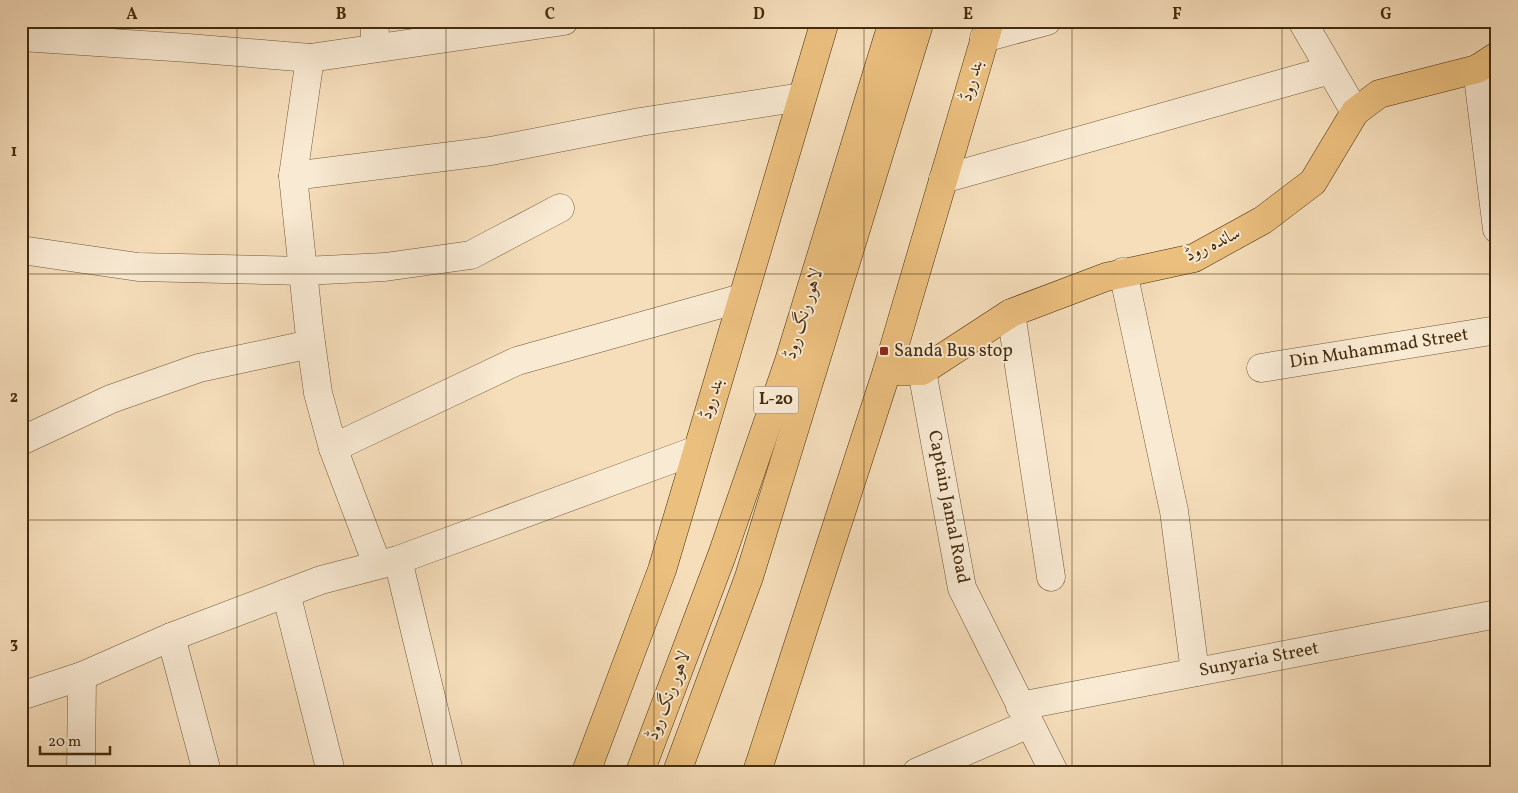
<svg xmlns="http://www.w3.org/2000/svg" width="1518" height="793" viewBox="0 0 1518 793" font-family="Vollkorn,Amiri,serif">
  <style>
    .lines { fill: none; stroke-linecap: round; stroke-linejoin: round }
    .minor-casing { stroke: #705838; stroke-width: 29 }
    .major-casing { stroke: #442c0d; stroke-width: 29 }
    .highway-casing { stroke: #442c0d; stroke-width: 29 }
    .minor { stroke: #f9ead3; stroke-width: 28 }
    .major { stroke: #ebbf7e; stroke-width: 28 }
    .highway { stroke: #ebbf7e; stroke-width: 28 }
    .grid { fill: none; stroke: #442c0d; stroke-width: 1; stroke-opacity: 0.55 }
    .poi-dot { fill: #8f2418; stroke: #f9ead3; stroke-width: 2 }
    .labels { text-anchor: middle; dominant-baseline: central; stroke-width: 4; stroke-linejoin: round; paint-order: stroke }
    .shield { fill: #f9ead3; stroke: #7a6548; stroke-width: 1 }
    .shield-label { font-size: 16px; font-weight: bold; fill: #442c0d }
    .street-label { font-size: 18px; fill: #442c0d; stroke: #f9ead3 }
    .poi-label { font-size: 18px; fill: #442c0d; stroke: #f9ead3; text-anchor: start }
    .neatline { fill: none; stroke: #442c0d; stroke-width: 2 }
    .grid-label { font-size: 16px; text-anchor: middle; font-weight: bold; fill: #442c0d }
  </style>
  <rect width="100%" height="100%" fill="#f6debb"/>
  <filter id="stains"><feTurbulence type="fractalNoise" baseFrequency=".004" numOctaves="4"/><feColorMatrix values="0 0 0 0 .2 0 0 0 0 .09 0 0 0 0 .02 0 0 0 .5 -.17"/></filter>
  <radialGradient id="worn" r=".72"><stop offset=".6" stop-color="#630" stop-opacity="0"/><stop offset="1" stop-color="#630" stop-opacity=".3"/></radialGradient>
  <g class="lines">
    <g class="minor-casing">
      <g id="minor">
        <polyline points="374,21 376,48"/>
        <polyline points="1302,21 1355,112"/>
        <polyline points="21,37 188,48 310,58 564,21"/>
        <polyline points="984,38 1047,21"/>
        <polyline points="310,58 293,176 309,328 318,393 333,448 377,564"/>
        <polyline points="1477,69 1497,229"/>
        <polyline points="293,176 491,151 640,122 802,97"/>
        <polyline points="943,179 1330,70"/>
        <polyline points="21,250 138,267 303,271 385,267 471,255 560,208"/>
        <polyline points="1123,272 1174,511 1195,672"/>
        <polyline points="1011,313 1051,577"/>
        <polyline points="1261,368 1497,330"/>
        <polyline points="922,371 962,588 1054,772"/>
        <polyline points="21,441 111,399 199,368 311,344"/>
        <polyline points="333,448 517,361 742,298"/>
        <polyline points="398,560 449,772"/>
        <polyline points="286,593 331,772"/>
        <polyline points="171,637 207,772"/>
        <polyline points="21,696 82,676 171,637 321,580 398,560 697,450"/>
        <polyline points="1020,706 1497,614"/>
        <polyline points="81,772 82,676"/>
        <polyline points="917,772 1029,724"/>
      </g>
    </g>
    <g class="major-casing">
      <g id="major">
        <polyline points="887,371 922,371 1011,313 1106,277 1194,258 1263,220 1313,182 1355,112 1379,94 1477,69 1497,56"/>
        <polyline points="586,772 662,570 825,21"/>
        <polyline points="757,772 887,371 990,21"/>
      </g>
    </g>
    <g class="highway-casing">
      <g id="highway">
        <polyline points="640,772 722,555 789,361 893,21"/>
        <polyline points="677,772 749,577 920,21"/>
      </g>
    </g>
    <use href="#minor" class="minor"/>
    <use href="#major" class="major"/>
    <use href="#highway" class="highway"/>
  </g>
  <path class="grid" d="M237 21V772M446 21V772M654 21V772M864 21V772M1072 21V772M1282 21V772M21 274H1497M21 520H1497"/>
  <rect class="poi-dot" x="879" y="346" width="10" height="10" rx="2.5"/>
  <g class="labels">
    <rect class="shield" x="753.5" y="386.5" width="45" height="27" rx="4"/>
    <g class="shield-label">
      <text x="776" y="400">L-20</text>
    </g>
    <g class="street-label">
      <text transform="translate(972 81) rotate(-74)">بند روڈ</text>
      <text transform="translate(1213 245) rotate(-25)">ساندہ روڈ</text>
      <text transform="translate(804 314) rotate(-73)">لاہور رنگ روڈ</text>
      <text transform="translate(1379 349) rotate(-9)">Din Muhammad Street</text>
      <text transform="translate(712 399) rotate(-73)">بند روڈ</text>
      <text transform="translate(948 507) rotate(79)">Captain Jamal Road</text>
      <text transform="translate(1259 660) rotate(-11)">Sunyaria Street</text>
      <text transform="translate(669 696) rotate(-69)">لاہور رنگ روڈ</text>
    </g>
    <g class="poi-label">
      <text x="894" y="351">Sanda Bus stop</text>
    </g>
  </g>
  <rect width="1518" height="793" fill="none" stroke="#f6debb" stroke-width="55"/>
  <path d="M40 746v8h70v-8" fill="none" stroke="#442c0d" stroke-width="2.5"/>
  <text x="48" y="746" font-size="15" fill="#442c0d" stroke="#f9ead3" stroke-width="4" paint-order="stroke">20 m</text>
  <rect x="28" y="28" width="1462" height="738" class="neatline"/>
  <g class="grid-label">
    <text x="132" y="19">A</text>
    <text x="341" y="19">B</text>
    <text x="550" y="19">C</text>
    <text x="759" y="19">D</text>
    <text x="968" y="19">E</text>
    <text x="1177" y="19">F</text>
    <text x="1386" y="19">G</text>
    <text x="14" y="156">1</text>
    <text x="14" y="402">2</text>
    <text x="14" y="648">3</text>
  </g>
  <rect width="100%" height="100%" filter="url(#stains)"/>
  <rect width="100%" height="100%" fill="url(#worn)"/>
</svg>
